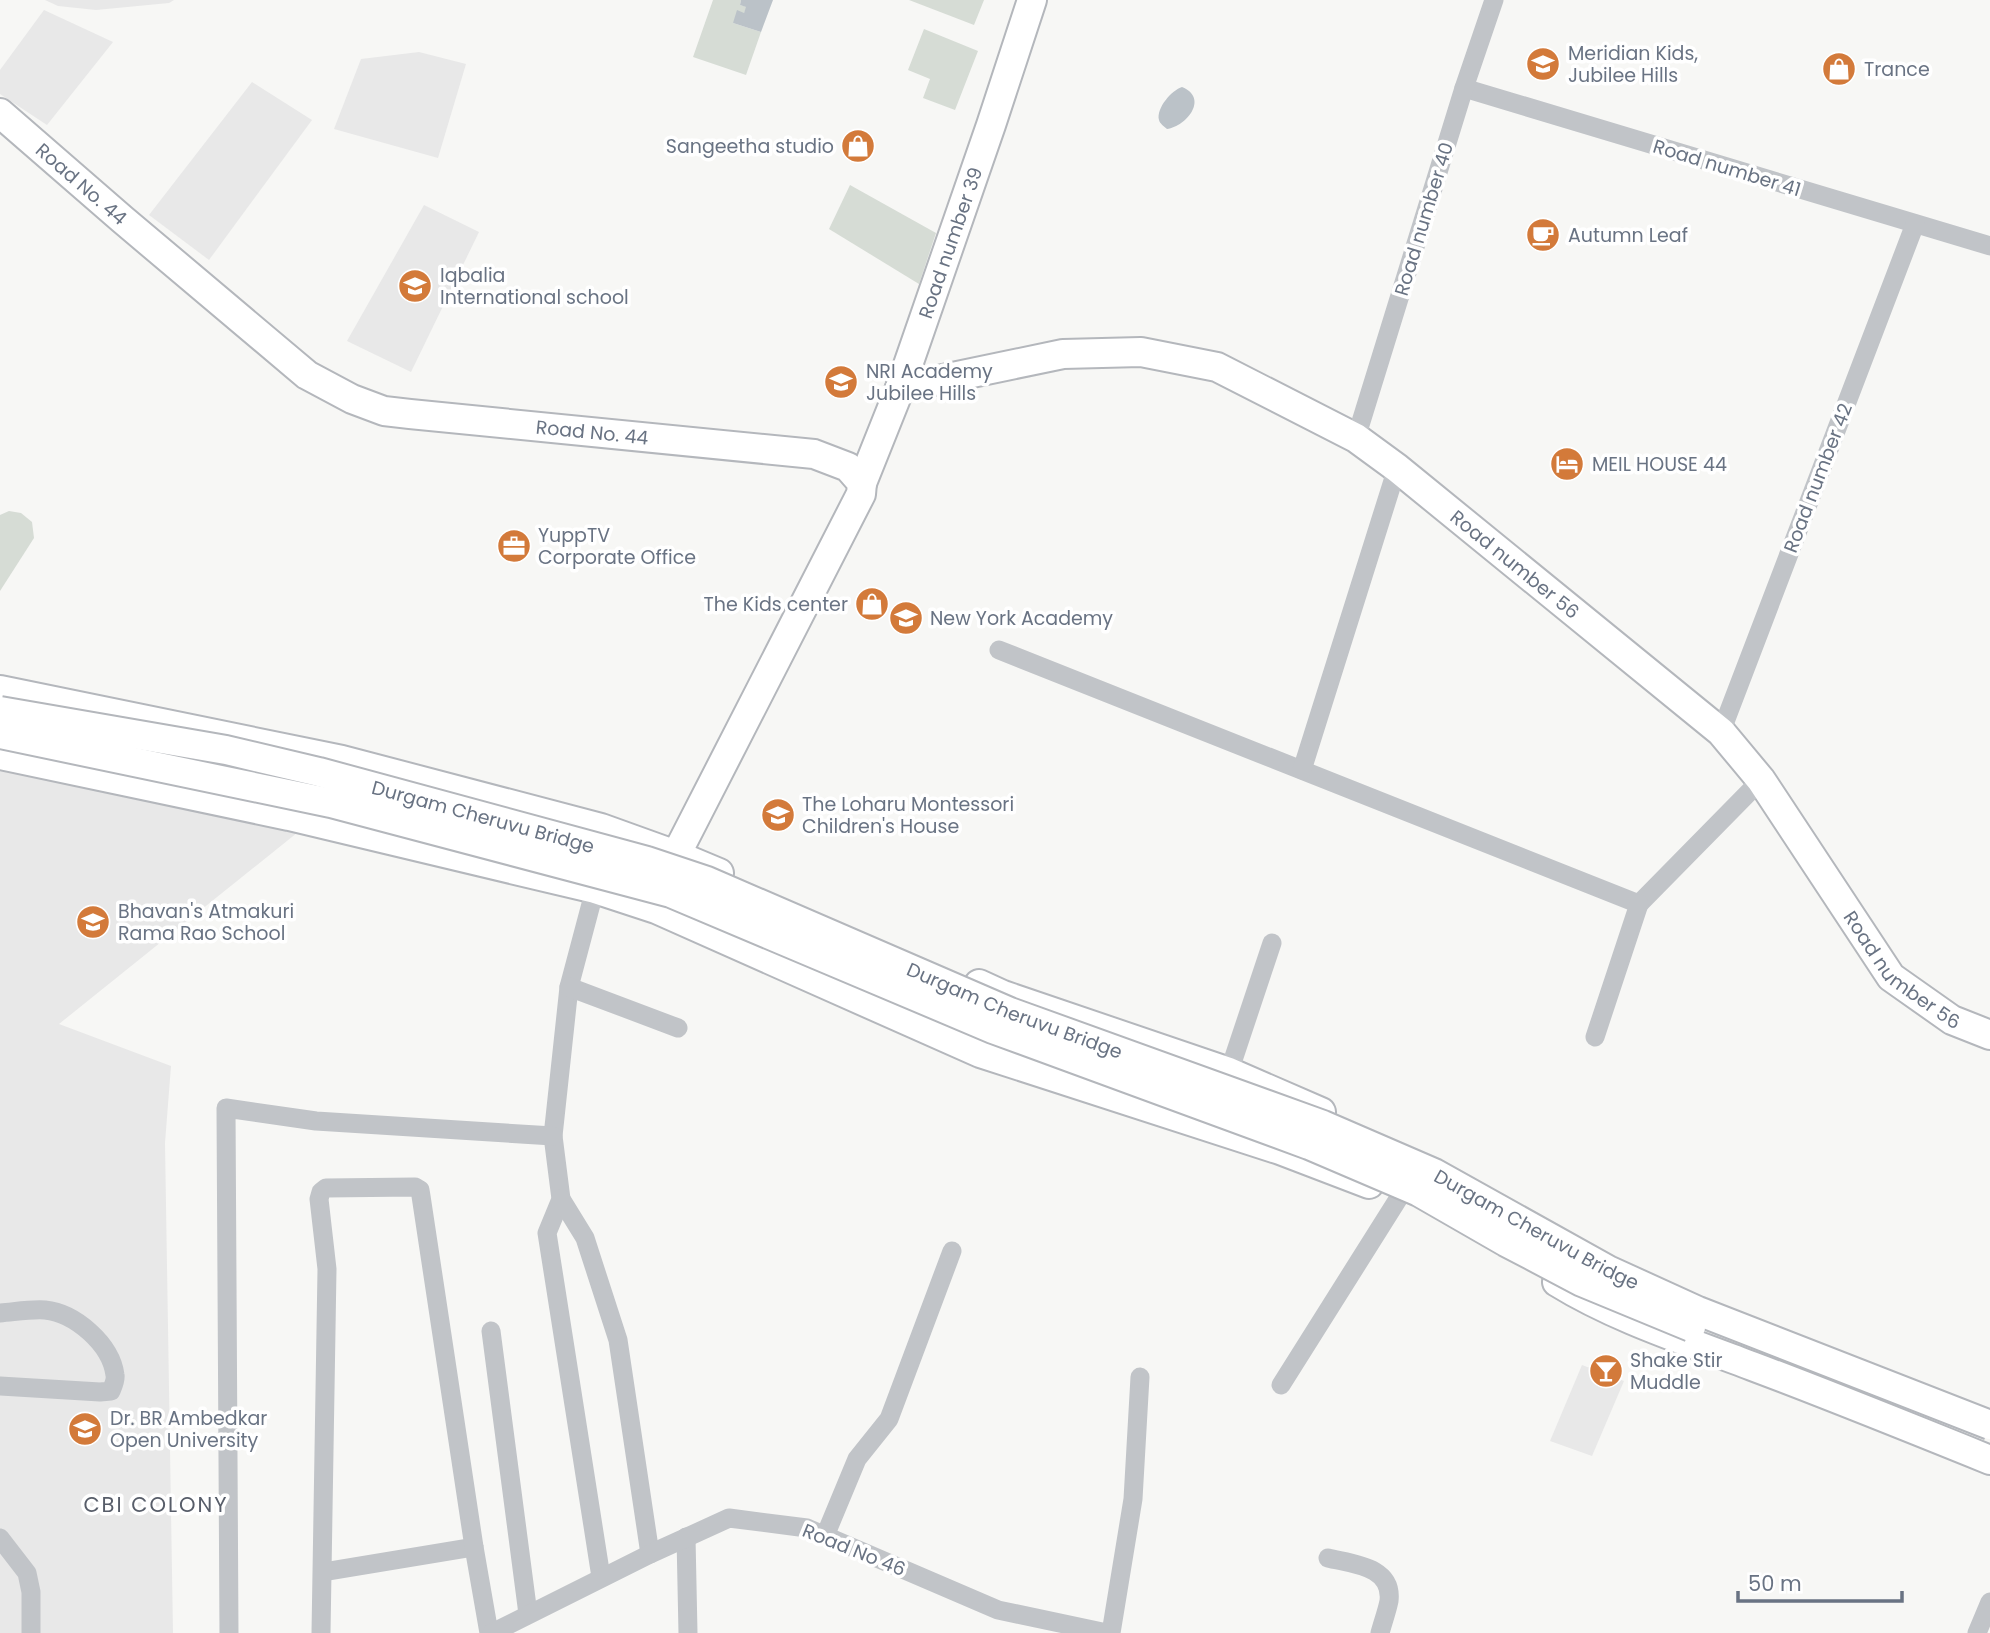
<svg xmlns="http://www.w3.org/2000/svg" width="1990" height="1633" viewBox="0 0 1990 1633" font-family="Poppins,sans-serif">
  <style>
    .built { fill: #e8e8e8 }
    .green { fill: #d6dcd5 }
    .water { fill: #bbc2c8 }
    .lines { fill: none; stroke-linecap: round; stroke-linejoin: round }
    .secondary-casing { stroke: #b4b7bc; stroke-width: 32 }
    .street { stroke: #c1c4c8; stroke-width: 19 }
    .secondary { stroke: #fff; stroke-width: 28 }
    .secondary-bridge-casing { stroke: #b4b7bc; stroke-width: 32; stroke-linecap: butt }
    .secondary-bridge { stroke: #fff; stroke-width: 28 }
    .labels { text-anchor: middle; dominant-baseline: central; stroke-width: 7; stroke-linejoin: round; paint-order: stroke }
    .poi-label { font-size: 19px; fill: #697383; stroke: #fff; text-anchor: start }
    .street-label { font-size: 19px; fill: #697383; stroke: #fff }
    .neighbourhood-label { font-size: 21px; letter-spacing: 2px; fill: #575d69; stroke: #fff }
  </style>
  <rect width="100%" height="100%" fill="#f7f7f5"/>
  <g class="built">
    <polygon points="45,0 174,0 169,3 96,10 58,6"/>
    <polygon points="44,10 113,42 47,125 0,94 0,70"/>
    <polygon points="419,52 466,64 438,158 334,129 361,59"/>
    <polygon points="252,82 312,120 209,260 149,215"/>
    <polygon points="424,205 479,232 411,372 347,341"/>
    <polygon points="0,761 313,820 59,1024 171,1066 165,1143 173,1633 0,1633"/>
    <polygon points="1582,1365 1624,1381 1592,1456 1550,1441"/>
  </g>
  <g class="green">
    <polygon points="713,0 741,0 740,5 747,7 744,13 733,23 761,32 746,75 693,57"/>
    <polygon points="909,0 984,0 974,25"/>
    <polygon points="924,29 978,51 955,110 923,98 930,79 908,70"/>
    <polygon points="850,185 936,233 919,284 829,229"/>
    <polygon points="9,511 21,513 32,522 34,538 0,591 0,515"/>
  </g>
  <g class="water">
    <polygon points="741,0 773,0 761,32 733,23 737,10 744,13 746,7 740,5"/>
    <path d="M1182 87C1209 98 1187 126 1167 129 1164 126 1160 124 1159 120 1156 108 1172 90 1182 87Z"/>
  </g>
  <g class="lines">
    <g class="secondary-casing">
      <g id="secondary">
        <path id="s1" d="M0 113 122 219 307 375 352 399 384 411 410 414 814 454 848 467 862 483 861 494 676 855"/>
        <path id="s2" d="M900 388 1063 354 1141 352 1217 367 1356 438 1397 468 1721 732 1761 780 1891 977 1952 1020 1990 1035"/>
        <path id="s3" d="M862 483 900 388 991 125 1032 0"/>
        <polyline points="0,690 342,760 601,828 676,855 719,873"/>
        <polyline points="0,755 289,816 595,889 656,909 980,1053 1280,1150 1369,1184"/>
        <polyline points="979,984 1003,995 1229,1072 1321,1112"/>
        <path d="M1557 1282C1617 1319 1687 1341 1752 1366 1832 1396 1911 1428 1990 1460"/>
      </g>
    </g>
    <g class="street">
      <polyline points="1464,88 1990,246"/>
      <polyline points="1356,438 1464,88 1494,0"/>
      <polyline points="999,650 1639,904 1761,780"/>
      <polyline points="1721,732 1915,224"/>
      <polyline points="1302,770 1397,468"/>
      <polyline points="595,889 569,987 553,1136 561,1199 547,1233 601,1577"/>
      <polyline points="569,987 678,1028"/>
      <polyline points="1595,1037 1639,904"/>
      <polyline points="1229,1072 1272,943"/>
      <polyline points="561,1199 585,1238 618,1340 650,1554"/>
      <path d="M0 1313C14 1312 30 1309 45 1310 75 1313 111 1344 115 1375 116 1380 113 1386 111 1391L100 1392 0 1386"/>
      <polyline points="491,1331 528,1614"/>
      <polyline points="1281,1385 1400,1196"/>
      <polyline points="825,1536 857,1459 889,1419 952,1251"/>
      <polyline points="686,1537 688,1633"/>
      <polyline points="0,1538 27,1573 31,1592 31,1633"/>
      <path d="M1328 1558C1352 1564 1393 1566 1389 1601 1387 1611 1383 1622 1380 1633"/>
      <polyline points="323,1572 474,1547"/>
      <polyline points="229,1633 226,1108 316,1121 553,1136"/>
      <polyline points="321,1633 327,1269 319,1199 321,1192 326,1188 415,1187 420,1190 421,1196 474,1547 489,1633"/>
      <polyline points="492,1633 650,1554 729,1518 807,1528 998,1610 1107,1633"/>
      <polyline points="1111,1633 1133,1499 1140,1377"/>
      <polyline points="1977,1633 1990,1602"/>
    </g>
    <use href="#secondary" class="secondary"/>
    <g class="secondary-bridge-casing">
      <g id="secondary-bridge">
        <path id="s4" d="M0 711 226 750 319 772 647 861 707 881 1010 1012 1323 1125 1434 1173 1608 1270 1698 1311 1990 1425"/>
        <polyline points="0,734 331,803 671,893 993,1029 1309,1145 1419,1192 1506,1242 1582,1282 1691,1327"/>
      </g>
    </g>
    <use href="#secondary-bridge" class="secondary-bridge"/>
  </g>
  <defs>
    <g id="school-disc" transform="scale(1.75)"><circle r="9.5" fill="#d37a3a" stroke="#fff"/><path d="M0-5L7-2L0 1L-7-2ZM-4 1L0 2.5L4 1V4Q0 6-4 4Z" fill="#fff"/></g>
    <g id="shop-disc" transform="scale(1.75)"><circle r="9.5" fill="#d37a3a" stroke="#fff"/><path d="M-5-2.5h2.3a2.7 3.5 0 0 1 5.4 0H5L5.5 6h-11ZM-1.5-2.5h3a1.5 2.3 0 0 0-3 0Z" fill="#fff"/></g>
    <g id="cafe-disc" transform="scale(1.75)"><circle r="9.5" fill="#d37a3a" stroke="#fff"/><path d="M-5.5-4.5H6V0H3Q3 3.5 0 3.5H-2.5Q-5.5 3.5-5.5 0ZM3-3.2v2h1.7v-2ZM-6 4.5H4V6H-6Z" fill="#fff"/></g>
    <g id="university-disc" transform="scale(1.75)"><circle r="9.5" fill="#d37a3a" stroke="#fff"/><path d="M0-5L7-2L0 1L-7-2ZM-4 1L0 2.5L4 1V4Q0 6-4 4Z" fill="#fff"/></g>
    <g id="hotel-disc" transform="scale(1.75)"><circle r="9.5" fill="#d37a3a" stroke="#fff"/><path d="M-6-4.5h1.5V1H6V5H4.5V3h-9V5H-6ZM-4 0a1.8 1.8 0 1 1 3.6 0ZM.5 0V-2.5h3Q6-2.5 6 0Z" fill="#fff"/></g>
    <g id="office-disc" transform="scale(1.75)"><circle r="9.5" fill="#d37a3a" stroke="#fff"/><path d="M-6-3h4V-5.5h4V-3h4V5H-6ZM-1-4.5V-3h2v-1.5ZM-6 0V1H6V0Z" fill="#fff"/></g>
    <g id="bar-disc" transform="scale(1.75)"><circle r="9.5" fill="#d37a3a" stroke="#fff"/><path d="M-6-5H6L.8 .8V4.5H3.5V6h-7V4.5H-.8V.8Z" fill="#fff"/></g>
  </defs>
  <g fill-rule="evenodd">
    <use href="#school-disc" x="1543" y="64"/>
    <use href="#shop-disc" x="1839" y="69"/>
    <use href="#shop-disc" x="858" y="146"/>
    <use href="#cafe-disc" x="1543" y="235"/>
    <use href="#school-disc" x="415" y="286"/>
    <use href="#university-disc" x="841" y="382"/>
    <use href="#hotel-disc" x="1567" y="464"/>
    <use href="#office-disc" x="514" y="546"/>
    <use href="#shop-disc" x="872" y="604"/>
    <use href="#school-disc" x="906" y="618"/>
    <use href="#university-disc" x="778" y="815"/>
    <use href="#school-disc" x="93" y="922"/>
    <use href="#bar-disc" x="1606" y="1371"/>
    <use href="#university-disc" x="85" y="1429"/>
  </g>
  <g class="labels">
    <g class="poi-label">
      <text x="1568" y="53">Meridian Kids,<tspan x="1568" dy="22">Jubilee Hills</tspan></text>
      <text x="1864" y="69">Trance</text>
      <text x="834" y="146" text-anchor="end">Sangeetha studio</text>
      <text x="1568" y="235">Autumn Leaf</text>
      <text x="440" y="275">Iqbalia<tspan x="440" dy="22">International school</tspan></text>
      <text x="866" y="371">NRI Academy<tspan x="866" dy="22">Jubilee Hills</tspan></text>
      <text x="1592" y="464">MEIL HOUSE 44</text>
      <text x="538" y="535">YuppTV<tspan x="538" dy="22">Corporate Office</tspan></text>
      <text x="848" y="604" text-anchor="end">The Kids center</text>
      <text x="930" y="618">New York Academy</text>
      <text x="802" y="804">The Loharu Montessori<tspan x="802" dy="22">Children's House</tspan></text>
      <text x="118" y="911">Bhavan's Atmakuri<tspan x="118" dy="22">Rama Rao School</tspan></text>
      <text x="1630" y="1360">Shake Stir<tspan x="1630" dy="22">Muddle</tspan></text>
      <text x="110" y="1418">Dr. BR Ambedkar<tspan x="110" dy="22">Open University</tspan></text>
    </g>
    <g class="street-label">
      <text transform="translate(1727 168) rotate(17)">Road number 41</text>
      <text stroke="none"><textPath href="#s1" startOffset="108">Road No. 44</textPath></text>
      <text transform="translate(1424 219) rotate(-73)">Road number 40</text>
      <text stroke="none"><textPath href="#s3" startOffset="256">Road number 39</textPath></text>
      <text stroke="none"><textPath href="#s1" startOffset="698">Road No. 44</textPath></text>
      <text transform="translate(1818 478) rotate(-69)">Road number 42</text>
      <text stroke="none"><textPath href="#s2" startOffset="681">Road number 56</textPath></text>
      <text stroke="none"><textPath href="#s4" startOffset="495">Durgam Cheruvu Bridge</textPath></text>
      <text stroke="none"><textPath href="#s2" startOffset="1248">Road number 56</textPath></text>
      <text stroke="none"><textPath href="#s4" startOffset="1062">Durgam Cheruvu Bridge</textPath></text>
      <text stroke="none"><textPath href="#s4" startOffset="1629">Durgam Cheruvu Bridge</textPath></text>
      <text transform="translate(854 1550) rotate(22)">Road No 46</text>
    </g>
    <g class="neighbourhood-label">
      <text x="156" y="1504">CBI COLONY</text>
    </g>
  </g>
  <path d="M1738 1591v10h164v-10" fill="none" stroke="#697383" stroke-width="3.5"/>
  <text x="1748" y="1591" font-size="21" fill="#697383" stroke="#ffffff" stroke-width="5" paint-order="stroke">50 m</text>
</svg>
